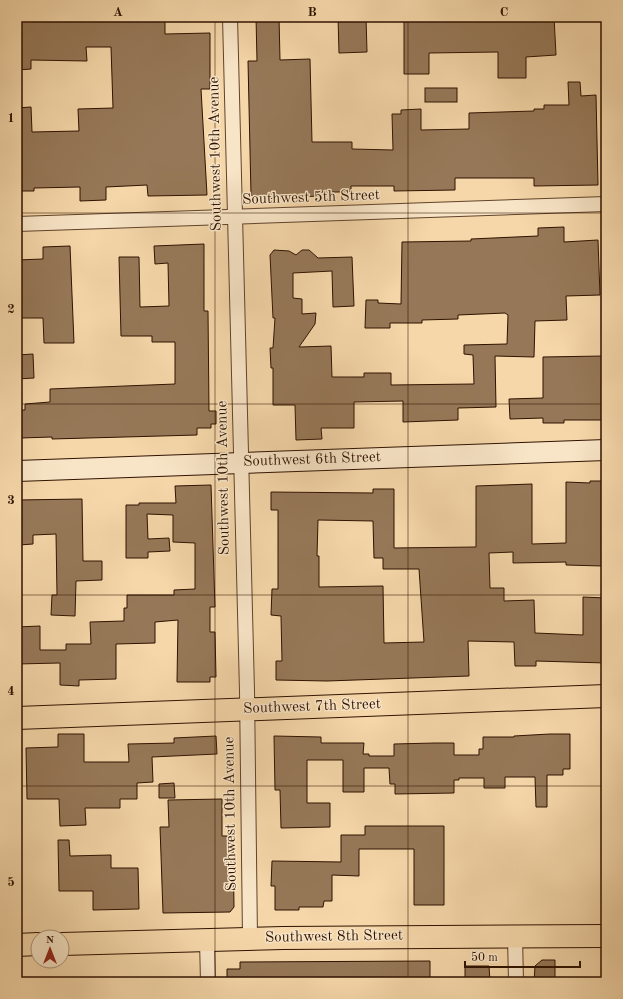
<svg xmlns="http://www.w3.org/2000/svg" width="623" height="999" viewBox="0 0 623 999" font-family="'Old Standard TT',serif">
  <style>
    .building { fill: #967858; stroke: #2f1200; fill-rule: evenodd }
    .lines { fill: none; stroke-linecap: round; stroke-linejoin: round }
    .street-casing { stroke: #60432a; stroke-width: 16 }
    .secondary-casing { stroke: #2f1200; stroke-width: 22 }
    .primary-casing { stroke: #2f1200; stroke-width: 24 }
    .street { stroke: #f8e5c7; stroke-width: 14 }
    .secondary { stroke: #f8e5c7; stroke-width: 20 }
    .primary { stroke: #f5d7a9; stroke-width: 22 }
    .grid { fill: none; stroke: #2f1200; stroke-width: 1; stroke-opacity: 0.55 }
    .labels { text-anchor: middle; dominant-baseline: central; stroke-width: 3; stroke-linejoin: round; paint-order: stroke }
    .street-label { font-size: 15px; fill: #2f1200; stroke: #f8e5c7 }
    .neatline { fill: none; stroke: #2f1200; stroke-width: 1.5 }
    .grid-label { font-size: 13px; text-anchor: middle; font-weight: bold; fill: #2f1200 }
  </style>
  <rect width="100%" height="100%" fill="#f5d7a9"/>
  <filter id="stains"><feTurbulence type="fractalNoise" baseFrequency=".005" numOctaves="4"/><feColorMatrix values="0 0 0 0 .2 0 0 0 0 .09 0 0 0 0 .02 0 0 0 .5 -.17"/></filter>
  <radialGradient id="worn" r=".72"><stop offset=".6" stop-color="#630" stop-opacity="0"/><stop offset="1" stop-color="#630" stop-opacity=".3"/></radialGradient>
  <g class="building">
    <polygon points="17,17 165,17 165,34 210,33 210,89 201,89 207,195 148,196 147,185 106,187 106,200 80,201 80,187 34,188 34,191 17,191 17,108 31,107 32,132 79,131 78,109 113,108 111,47 86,47 87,61 31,60 31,69 17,70"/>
    <polygon points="256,17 279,17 280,60 310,59 312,142 352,142 352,149 393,150 392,114 401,114 401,110 421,109 421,130 469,129 469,113 534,111 534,109 544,109 544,105 569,105 568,82 580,82 581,96 596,95 598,185 534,186 534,178 455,178 455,190 394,191 394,186 351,186 351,192 318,192 318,196 256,199 251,195 248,61 257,61"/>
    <polygon points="338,17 366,17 367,52 339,53"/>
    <polygon points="404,17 554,17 556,55 526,57 526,78 498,78 498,52 429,53 429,74 404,74"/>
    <rect x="425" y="88" width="32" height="14"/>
    <polygon points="564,227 564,242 598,240 600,295 566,296 567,320 535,321 534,357 495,356 496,407 458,408 458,420 403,422 403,401 354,402 354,428 321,428 322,439 296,440 295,405 273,405 273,368 271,368 270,348 273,348 275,318 273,318 270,255 274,250 289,251 296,255 302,250 309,250 318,258 352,257 354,306 333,307 332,271 293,273 293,298 302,299 302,314 316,313 315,324 299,347 331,346 332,377 364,377 364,373 391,373 391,385 474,384 473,355 464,354 464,345 507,344 508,315 505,313 458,315 458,319 422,320 422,323 390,323 390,328 365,328 366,300 378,300 378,303 401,304 402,242 471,241 471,239 538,236 538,228"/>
    <polygon points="204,244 204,311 208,311 209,411 216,411 216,424 211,424 211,428 197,428 197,435 52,439 52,437 20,438 19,410 25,410 25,404 50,402 50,389 175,384 175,342 152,342 152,336 121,336 119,257 139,257 140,307 169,306 168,263 155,264 154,246"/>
    <polygon points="70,246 74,343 44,343 43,318 17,318 17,260 43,259 43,247"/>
    <polygon points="33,354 34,378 17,379 17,355"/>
    <polygon points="603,356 603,420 564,420 564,423 543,423 543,418 510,419 509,399 543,398 543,357"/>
    <path d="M590 481H603L602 566 566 565V562L513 563V552L489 553 490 588H504V601L534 600 535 633 583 635V597L606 598V663L536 661V666H515L514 642 468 641 469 676 327 681 276 680V661H282L281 616 271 615 272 589H278V510H271V492L373 493V489H394V548L476 547V486L532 484V544L566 543V482L590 483ZM318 520 373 521 374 558H383V569H419L424 642 384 643 383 586 319 587V556H317Z"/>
    <polygon points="211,485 215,607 210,607 210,632 215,632 216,677 210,677 210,682 177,682 178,620 155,622 155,643 116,644 116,679 79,680 79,686 60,685 60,663 17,664 17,627 40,626 40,650 66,650 66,644 91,644 90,622 124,621 124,608 127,608 127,595 174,595 174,590 195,589 195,543 173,542 173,515 147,514 148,539 169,538 170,551 148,552 148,558 126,558 126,505 139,505 139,503 176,503 175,486"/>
    <polygon points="82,499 83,561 102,561 102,580 76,581 75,616 51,615 52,595 57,595 56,534 33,535 33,544 19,545 19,540 17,540 18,500"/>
    <polygon points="58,734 84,734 84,762 129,762 128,744 174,743 174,738 216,736 217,754 152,757 153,782 137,783 137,799 120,799 120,808 85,808 86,825 60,826 59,799 27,799 26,748 58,747"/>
    <polygon points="550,734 570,734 570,769 563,769 563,775 547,775 547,807 536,807 535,777 505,777 505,788 484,788 484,778 459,778 459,780 454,780 454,793 395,794 395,784 390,784 389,768 364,768 364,792 343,792 343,760 307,760 307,803 330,803 330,827 281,828 280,790 275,790 274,736 321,737 321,743 364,743 363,754 369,754 369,756 394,756 394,744 435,743 454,743 454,755 479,755 479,749 483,749 483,737 514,737 514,736"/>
    <polygon points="174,783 175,798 159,798 159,784"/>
    <polygon points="222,799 222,836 233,836 234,907 230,912 163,913 160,827 169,827 168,800"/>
    <polygon points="365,826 444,826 444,905 414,905 414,849 359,849 359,876 332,875 332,901 324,901 323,907 299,907 299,910 275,910 275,886 271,886 272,861 341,862 341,835 365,835"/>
    <polygon points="58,840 69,840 70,856 111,855 111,868 138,868 139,909 93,910 93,891 59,891"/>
    <polygon points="542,960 555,960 555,982 534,982 535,966"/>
    <polygon points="430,961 430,982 227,982 227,969 240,969 240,962"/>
    <polygon points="465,966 489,966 490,982 465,982"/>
  </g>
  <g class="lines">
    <g class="street-casing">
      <g id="street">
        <polyline points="230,17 247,691 250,938"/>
        <polyline points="17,224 606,204"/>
        <polyline points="515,936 516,982"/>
        <polyline points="207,940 208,982"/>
      </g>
    </g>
    <g class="secondary-casing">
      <polyline id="secondary" points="17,471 606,450"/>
    </g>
    <g class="primary-casing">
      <g id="primary">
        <polyline points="17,718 606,696"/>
        <polyline points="62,944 283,938 606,936"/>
        <polyline points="17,945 38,944"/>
      </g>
    </g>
    <use href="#street" class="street"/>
    <use href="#secondary" class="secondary"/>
    <use href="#primary" class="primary"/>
  </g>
  <path class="grid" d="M215 17V982M408 17V982M17 213H606M17 404H606M17 595H606M17 786H606"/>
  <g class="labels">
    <g class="street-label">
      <text transform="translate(216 154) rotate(-91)">Southwest 10th Avenue</text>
      <text transform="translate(311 198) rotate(-2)">Southwest 5th Street</text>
      <text transform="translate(312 460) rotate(-2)">Southwest 6th Street</text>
      <text transform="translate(224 478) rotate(-91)">Southwest 10th Avenue</text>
      <text transform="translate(312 707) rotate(-2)">Southwest 7th Street</text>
      <text transform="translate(231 814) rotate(-91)">Southwest 10th Avenue</text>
      <text transform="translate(334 937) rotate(-1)">Southwest 8th Street</text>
    </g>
  </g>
  <rect width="623" height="999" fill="none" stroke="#f5d7a9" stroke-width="44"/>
  <g transform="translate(50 949)"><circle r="19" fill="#f8e5c7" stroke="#a89177"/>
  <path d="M0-3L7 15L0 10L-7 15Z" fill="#8f2418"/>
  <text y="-6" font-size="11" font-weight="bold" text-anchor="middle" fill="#2f1200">N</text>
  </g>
  <path d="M465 961v6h115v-6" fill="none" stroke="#2f1200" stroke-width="2"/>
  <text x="471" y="961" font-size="12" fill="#2f1200" stroke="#f8e5c7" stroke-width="3" paint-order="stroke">50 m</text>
  <rect x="22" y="22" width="579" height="955" class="neatline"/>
  <g class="grid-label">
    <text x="118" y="16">A</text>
    <text x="312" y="16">B</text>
    <text x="504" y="16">C</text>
    <text x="11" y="122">1</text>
    <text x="11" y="313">2</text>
    <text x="11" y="504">3</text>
    <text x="11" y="695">4</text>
    <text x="11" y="886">5</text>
  </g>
  <rect width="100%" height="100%" filter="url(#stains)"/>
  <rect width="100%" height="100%" fill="url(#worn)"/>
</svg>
